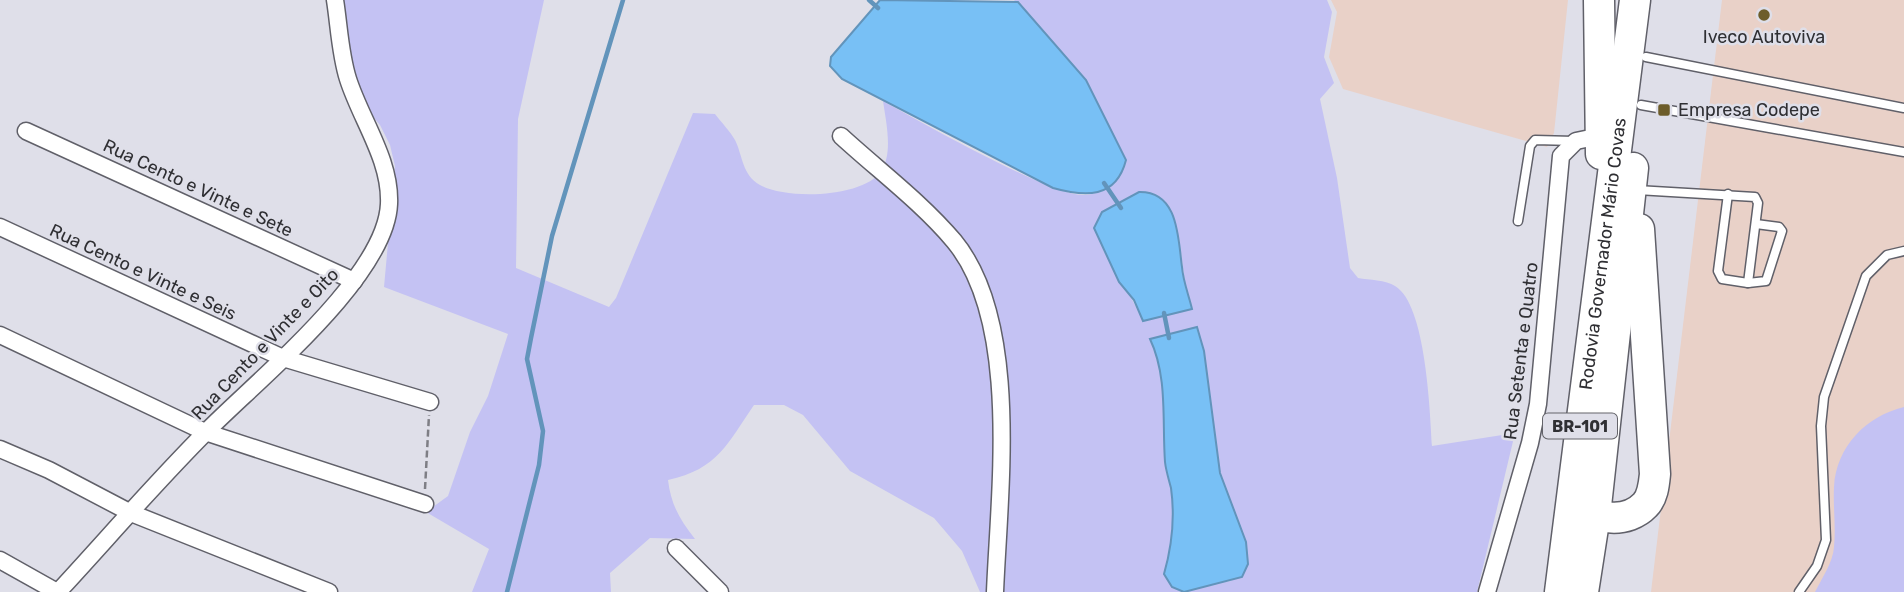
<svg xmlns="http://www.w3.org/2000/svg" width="1904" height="592" viewBox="0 0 1904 592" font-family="Rubik,sans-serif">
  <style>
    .industrial { fill: #e9d1c8 }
    .green { fill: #c4c2f3; fill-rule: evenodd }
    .water { fill: #78c0f5; stroke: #6294bb; stroke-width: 2 }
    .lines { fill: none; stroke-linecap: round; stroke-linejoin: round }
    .stream { stroke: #6294bb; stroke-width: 4.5 }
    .service-casing { stroke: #606069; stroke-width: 11 }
    .minor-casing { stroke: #606069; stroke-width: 19 }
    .motorway-casing { stroke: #606069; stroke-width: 33 }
    .path { stroke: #7e7e85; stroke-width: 2.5; stroke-dasharray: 7 3.5; stroke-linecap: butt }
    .service { stroke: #fff; stroke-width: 8 }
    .minor { stroke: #fff; stroke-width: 16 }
    .motorway { stroke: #fff; stroke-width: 30 }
    .poi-dot { fill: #6d5d2a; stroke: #dfdfe9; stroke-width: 2.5 }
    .labels { text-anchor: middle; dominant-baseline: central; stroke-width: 5; stroke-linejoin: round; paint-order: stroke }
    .shield { fill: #dfdfe9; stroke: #64646a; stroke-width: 2 }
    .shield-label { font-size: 16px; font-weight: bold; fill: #2f2f33 }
    .poi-label { font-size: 18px; fill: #2f2f33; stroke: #dfdfe9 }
    .street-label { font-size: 18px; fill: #2f2f33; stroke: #dfdfe9 }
  </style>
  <rect width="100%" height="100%" fill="#dfdfe9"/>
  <g class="industrial">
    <polygon points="1331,0 1568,0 1554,133 1547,147 1343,89 1329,57 1337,12"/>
    <polygon points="1722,0 1904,0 1904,592 1651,592"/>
  </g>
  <g class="green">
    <path d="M338 0H544L518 119 516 268 609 307 616 298 693 113 715 114C721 122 730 131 735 140 743 156 742 175 760 185 786 200 865 198 882 170 893 151 886 122 883 101 919 121 1049 195 1083 195 1106 195 1114 177 1126 160L1086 80 1014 0H1327L1332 12 1324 57 1334 83 1320 99 1337 178 1350 268 1358 278C1369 280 1386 280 1395 286 1426 304 1430 411 1432 446L1515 433 1477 592H980L962 551 934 518 850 471 803 415 784 405H754C727 444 718 469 668 480 671 505 680 520 695 539L650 538 610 573 611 592H472L489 549 426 512 448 496 470 432 488 396 508 334 384 287 395 166 390 145 380 125 356 97ZM1179 238 1185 283 1143 321C1132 296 1115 274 1103 249ZM1150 340 1204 351 1220 473 1246 542 1231 581 1216 583 1164 574C1171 546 1175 518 1171 489 1170 480 1166 471 1165 462 1162 422 1168 377 1150 340Z"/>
    <path d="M1904 407V592H1815C1822 578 1833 562 1834 547 1836 527 1833 507 1834 487 1836 447 1866 416 1904 407Z"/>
  </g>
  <g class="water">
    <path d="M880 0 1018 2 1086 80 1126 160C1116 199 1085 197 1053 188L842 79 830 66 831 57Z"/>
    <path d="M1139 192C1179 191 1178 239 1182 267 1183 281 1189 296 1192 309L1143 321 1134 300 1119 282 1094 228 1102 212Z"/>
    <path d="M1197 327 1204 351 1220 473 1246 542 1248 564 1242 577 1184 592 1172 587 1164 574C1172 546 1175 517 1171 488 1169 480 1166 471 1165 462 1162 421 1168 377 1150 339Z"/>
  </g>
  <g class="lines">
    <g class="stream">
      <polyline points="869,0 878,8"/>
      <polyline points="1104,183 1121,208"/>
      <polyline points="1164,313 1169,338"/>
      <polyline points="507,592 539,465 543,431 527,359 531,338 552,236 623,0"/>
    </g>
    <g class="service-casing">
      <g id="service">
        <polyline points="1646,57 1904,108"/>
        <polyline points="1641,105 1904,152"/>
        <polyline points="1637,190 1755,197 1758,203 1748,283"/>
        <polyline points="1728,194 1718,271 1722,279 1748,283 1766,281 1782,231 1779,227 1756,224"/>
        <polyline points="1518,221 1530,146 1535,140 1574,141"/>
        <polyline points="1799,592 1817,566 1826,540 1821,426 1824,397 1866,276 1887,255 1904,251"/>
      </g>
    </g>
    <g class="minor-casing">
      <g id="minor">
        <polyline points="26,131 354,281"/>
        <path d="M841 136C878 170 921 202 954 241 1021 322 999 492 995 592"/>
        <polyline points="0,227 283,358 430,402"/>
        <polyline points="0,335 205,432 425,504"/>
        <polyline points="0,449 49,470 131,513 329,592"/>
        <polyline points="676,548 720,592"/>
        <polyline points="0,560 57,592"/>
        <path d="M58 592C107 539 155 483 206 432 256 381 386 277 389 204 391 160 361 120 348 79 340 54 339 25 335 0"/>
        <polyline points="1487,592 1530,443 1538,404 1561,156 1576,141 1600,136"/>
      </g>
    </g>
    <g class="motorway-casing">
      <g id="motorway">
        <polyline points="1599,0 1601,154"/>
        <path d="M1581 501C1594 522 1628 523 1645 505 1653 497 1654 484 1655 474L1639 229"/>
        <path id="s1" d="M1560 592 1635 0"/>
        <polyline points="1583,592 1595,515 1633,168"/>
      </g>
    </g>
    <polyline class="path" points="425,489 429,415"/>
    <use href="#service" class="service"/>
    <use href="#minor" class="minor"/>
    <use href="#motorway" class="motorway"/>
  </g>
  <g class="poi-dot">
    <circle cx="1764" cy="15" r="7"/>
    <rect x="1657" y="103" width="14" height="14" rx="3.5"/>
  </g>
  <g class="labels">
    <rect class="shield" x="1543" y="413.5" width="74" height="25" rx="5"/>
    <g class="shield-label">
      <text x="1580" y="426">BR-101</text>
    </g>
    <g class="poi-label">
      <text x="1764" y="37">Iveco Autoviva</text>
      <text x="1678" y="110" text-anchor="start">Empresa Codepe</text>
    </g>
    <g class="street-label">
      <text transform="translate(198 188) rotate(25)">Rua Cento e Vinte e Sete</text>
      <text stroke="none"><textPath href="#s1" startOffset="341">Rodovia Governador Mário Covas</textPath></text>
      <text transform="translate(143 272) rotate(25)">Rua Cento e Vinte e Seis</text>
      <text transform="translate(265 344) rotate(-46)">Rua Cento e Vinte e Oito</text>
      <text transform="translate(1521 351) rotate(-83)">Rua Setenta e Quatro</text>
    </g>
  </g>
</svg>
